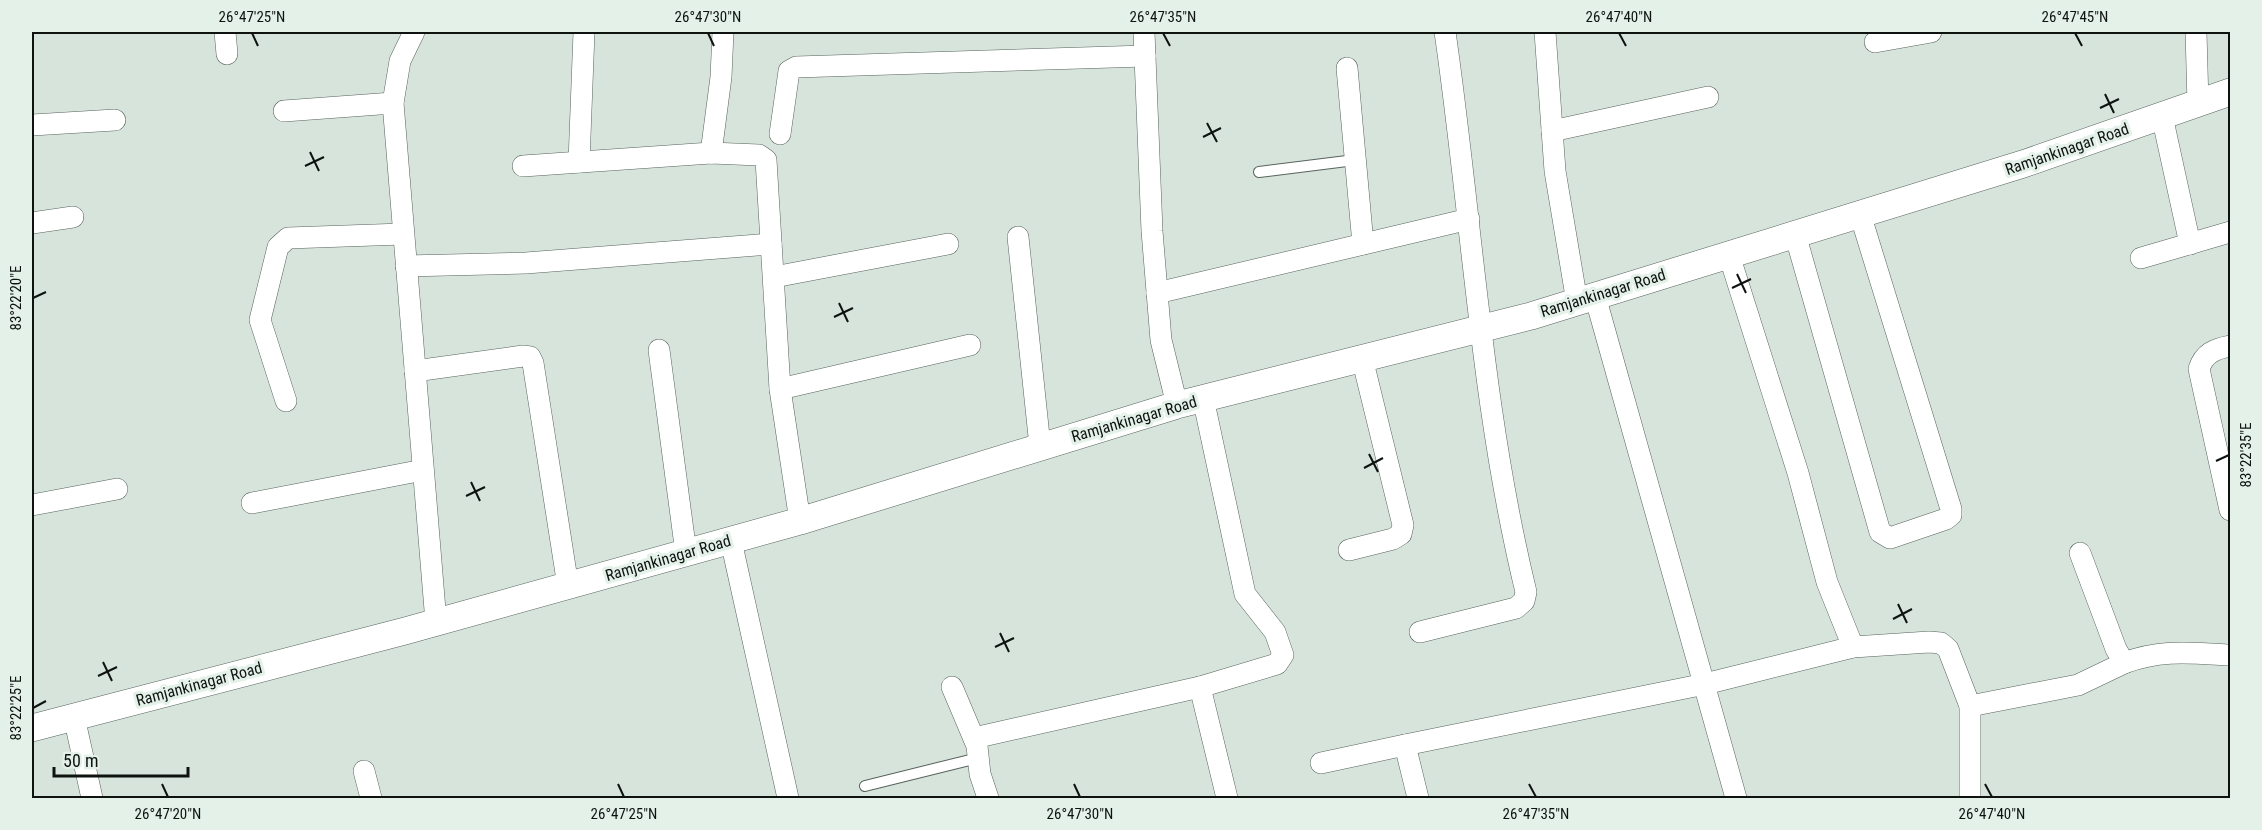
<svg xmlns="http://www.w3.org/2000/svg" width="2262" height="830" viewBox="0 0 2262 830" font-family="'Roboto Condensed',sans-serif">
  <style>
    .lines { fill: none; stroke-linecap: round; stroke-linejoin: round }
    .service-casing { stroke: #57645d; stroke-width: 12 }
    .minor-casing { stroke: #57645d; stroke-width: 22 }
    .tertiary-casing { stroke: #57645d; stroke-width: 28 }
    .service { stroke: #fff; stroke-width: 10 }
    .minor { stroke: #fff; stroke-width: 21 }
    .tertiary { stroke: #fff; stroke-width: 27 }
    .ticks { fill: none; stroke: #0e1310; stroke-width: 2 }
    .labels { text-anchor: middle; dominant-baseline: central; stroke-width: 6; stroke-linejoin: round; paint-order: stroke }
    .street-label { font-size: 16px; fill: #0e1310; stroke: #e3f1e9 }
    .neatline { fill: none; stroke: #0e1310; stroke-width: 2 }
    .ticks-label { font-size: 15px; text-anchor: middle; fill: #0e1310 }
  </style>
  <rect width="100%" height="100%" fill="#d6e4dc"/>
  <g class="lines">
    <g class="service-casing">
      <g id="service">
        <polyline points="1259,172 1355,160"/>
        <polyline points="865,786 978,758"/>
      </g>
    </g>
    <g class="minor-casing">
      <g id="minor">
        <polyline points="225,32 227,54"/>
        <polyline points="414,32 400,61 393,103 436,622"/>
        <polyline points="1144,32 1152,231 1161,340 1177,405"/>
        <polyline points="1545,32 1555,171 1577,302"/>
        <polyline points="2196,32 2198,104"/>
        <polyline points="1875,42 1931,32"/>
        <polyline points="1347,68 1363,244"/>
        <polyline points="284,111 393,103"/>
        <polyline points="2162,116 2190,244"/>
        <polyline points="32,125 115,120"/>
        <polyline points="1552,131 1708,97"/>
        <polyline points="780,134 789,71 796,67 1145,56"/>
        <polyline points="711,153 721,77 723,32"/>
        <polyline points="579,162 584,32"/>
        <polyline points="523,166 711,153 759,155 766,160 780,389 800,521"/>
        <polyline points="32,223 73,217"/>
        <polyline points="1795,234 1880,532 1890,538 1946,519 1951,515 1951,509 1860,214"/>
        <polyline points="1018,237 1040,446"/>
        <polyline points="1729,255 1798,473 1827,582 1853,647"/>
        <polyline points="2141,258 2230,232"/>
        <polyline points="406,266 526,263 771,244"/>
        <polyline points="774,277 948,244"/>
        <polyline points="1157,293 1469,219"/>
        <polyline points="1595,296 1736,798"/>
        <path d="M2230 346C2215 349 2204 353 2199 369L2230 510"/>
        <polyline points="659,350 686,553"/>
        <polyline points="415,371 523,356 530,357 533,363 568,586"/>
        <polyline points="780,389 970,345"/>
        <polyline points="286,401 260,320 278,247 288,238 403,234"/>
        <polyline points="252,503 423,470"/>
        <polyline points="32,505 117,489"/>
        <polyline points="731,541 788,798"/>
        <polyline points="1349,550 1393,539 1401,534 1403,525 1362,358"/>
        <path d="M2080 553 2116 649 2124 663C2162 649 2191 653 2230 655"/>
        <path d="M1420 632 1516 608 1524 601 1526 592C1481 408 1472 218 1445 32"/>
        <polyline points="952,687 977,746 980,774 988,798"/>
        <polyline points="1200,687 1227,798"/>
        <polyline points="1970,706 2078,685 2124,663"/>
        <polyline points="74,717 92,798"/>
        <polyline points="974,738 1200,687 1277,664 1283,655 1275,632 1245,594 1203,398"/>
        <polyline points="1321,763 1405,745"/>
        <polyline points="364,771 371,798"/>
        <polyline points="1418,798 1405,745 1705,684 1853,647 1929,642 1941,643 1948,649 1970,706 1970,798"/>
      </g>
    </g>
    <g class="tertiary-casing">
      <polyline id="tertiary" points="32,728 405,631 800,521 1177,405 1531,316 2023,164 2230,92"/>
    </g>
    <use href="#service" class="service"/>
    <use href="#minor" class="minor"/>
    <use href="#tertiary" class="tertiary"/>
  </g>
  <path class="ticks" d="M252 33 258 46M708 33 714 46M1163 33 1170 46M1619 33 1626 46M2075 33 2082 46M2105 94 2114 113M2100 108 2119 99M1207 123 1217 142M1203 137 1221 128M310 152 319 171M305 166 324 157M1737 274 1746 293M1732 288 1751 279M33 298 46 292M839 303 848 322M834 317 853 308M1369 454 1378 472M2216 461 2229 455M1364 468 1383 458M471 482 480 501M466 496 485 487M1898 604 1907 623M1893 619 1912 609M1000 633 1009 652M995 647 1014 638M103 662 112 681M98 676 117 667M33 708 46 701M162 784 168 797M618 784 624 797M1074 784 1080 797M1529 784 1536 797M1985 784 1992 797"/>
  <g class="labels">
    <g class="street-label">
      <text transform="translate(2067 149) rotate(-19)">Ramjankinagar Road</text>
      <text transform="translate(1603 293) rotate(-17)">Ramjankinagar Road</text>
      <text transform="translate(1134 419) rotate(-16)">Ramjankinagar Road</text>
      <text transform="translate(668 558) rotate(-16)">Ramjankinagar Road</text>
      <text transform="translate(199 684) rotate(-15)">Ramjankinagar Road</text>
    </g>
  </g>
  <rect width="2262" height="830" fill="none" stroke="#e3f1e9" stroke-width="66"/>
  <path d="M54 767v9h134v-9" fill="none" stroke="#0e1310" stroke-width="3"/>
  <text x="63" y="767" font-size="18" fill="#0e1310" stroke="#e3f1e9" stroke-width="4.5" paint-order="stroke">50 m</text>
  <rect x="33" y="33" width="2196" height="764" class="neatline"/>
  <g class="ticks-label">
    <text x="252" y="22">26°47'25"N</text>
    <text x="708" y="22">26°47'30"N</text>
    <text x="1163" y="22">26°47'35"N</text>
    <text x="1619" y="22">26°47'40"N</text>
    <text x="2075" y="22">26°47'45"N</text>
    <text transform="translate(16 298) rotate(-90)" y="5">83°22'20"E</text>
    <text transform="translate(2246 455) rotate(-90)" y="5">83°22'35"E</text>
    <text transform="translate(16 708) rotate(-90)" y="5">83°22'25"E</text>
    <text x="168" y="819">26°47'20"N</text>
    <text x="624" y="819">26°47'25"N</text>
    <text x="1080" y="819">26°47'30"N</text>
    <text x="1536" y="819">26°47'35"N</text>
    <text x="1992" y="819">26°47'40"N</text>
  </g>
</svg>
